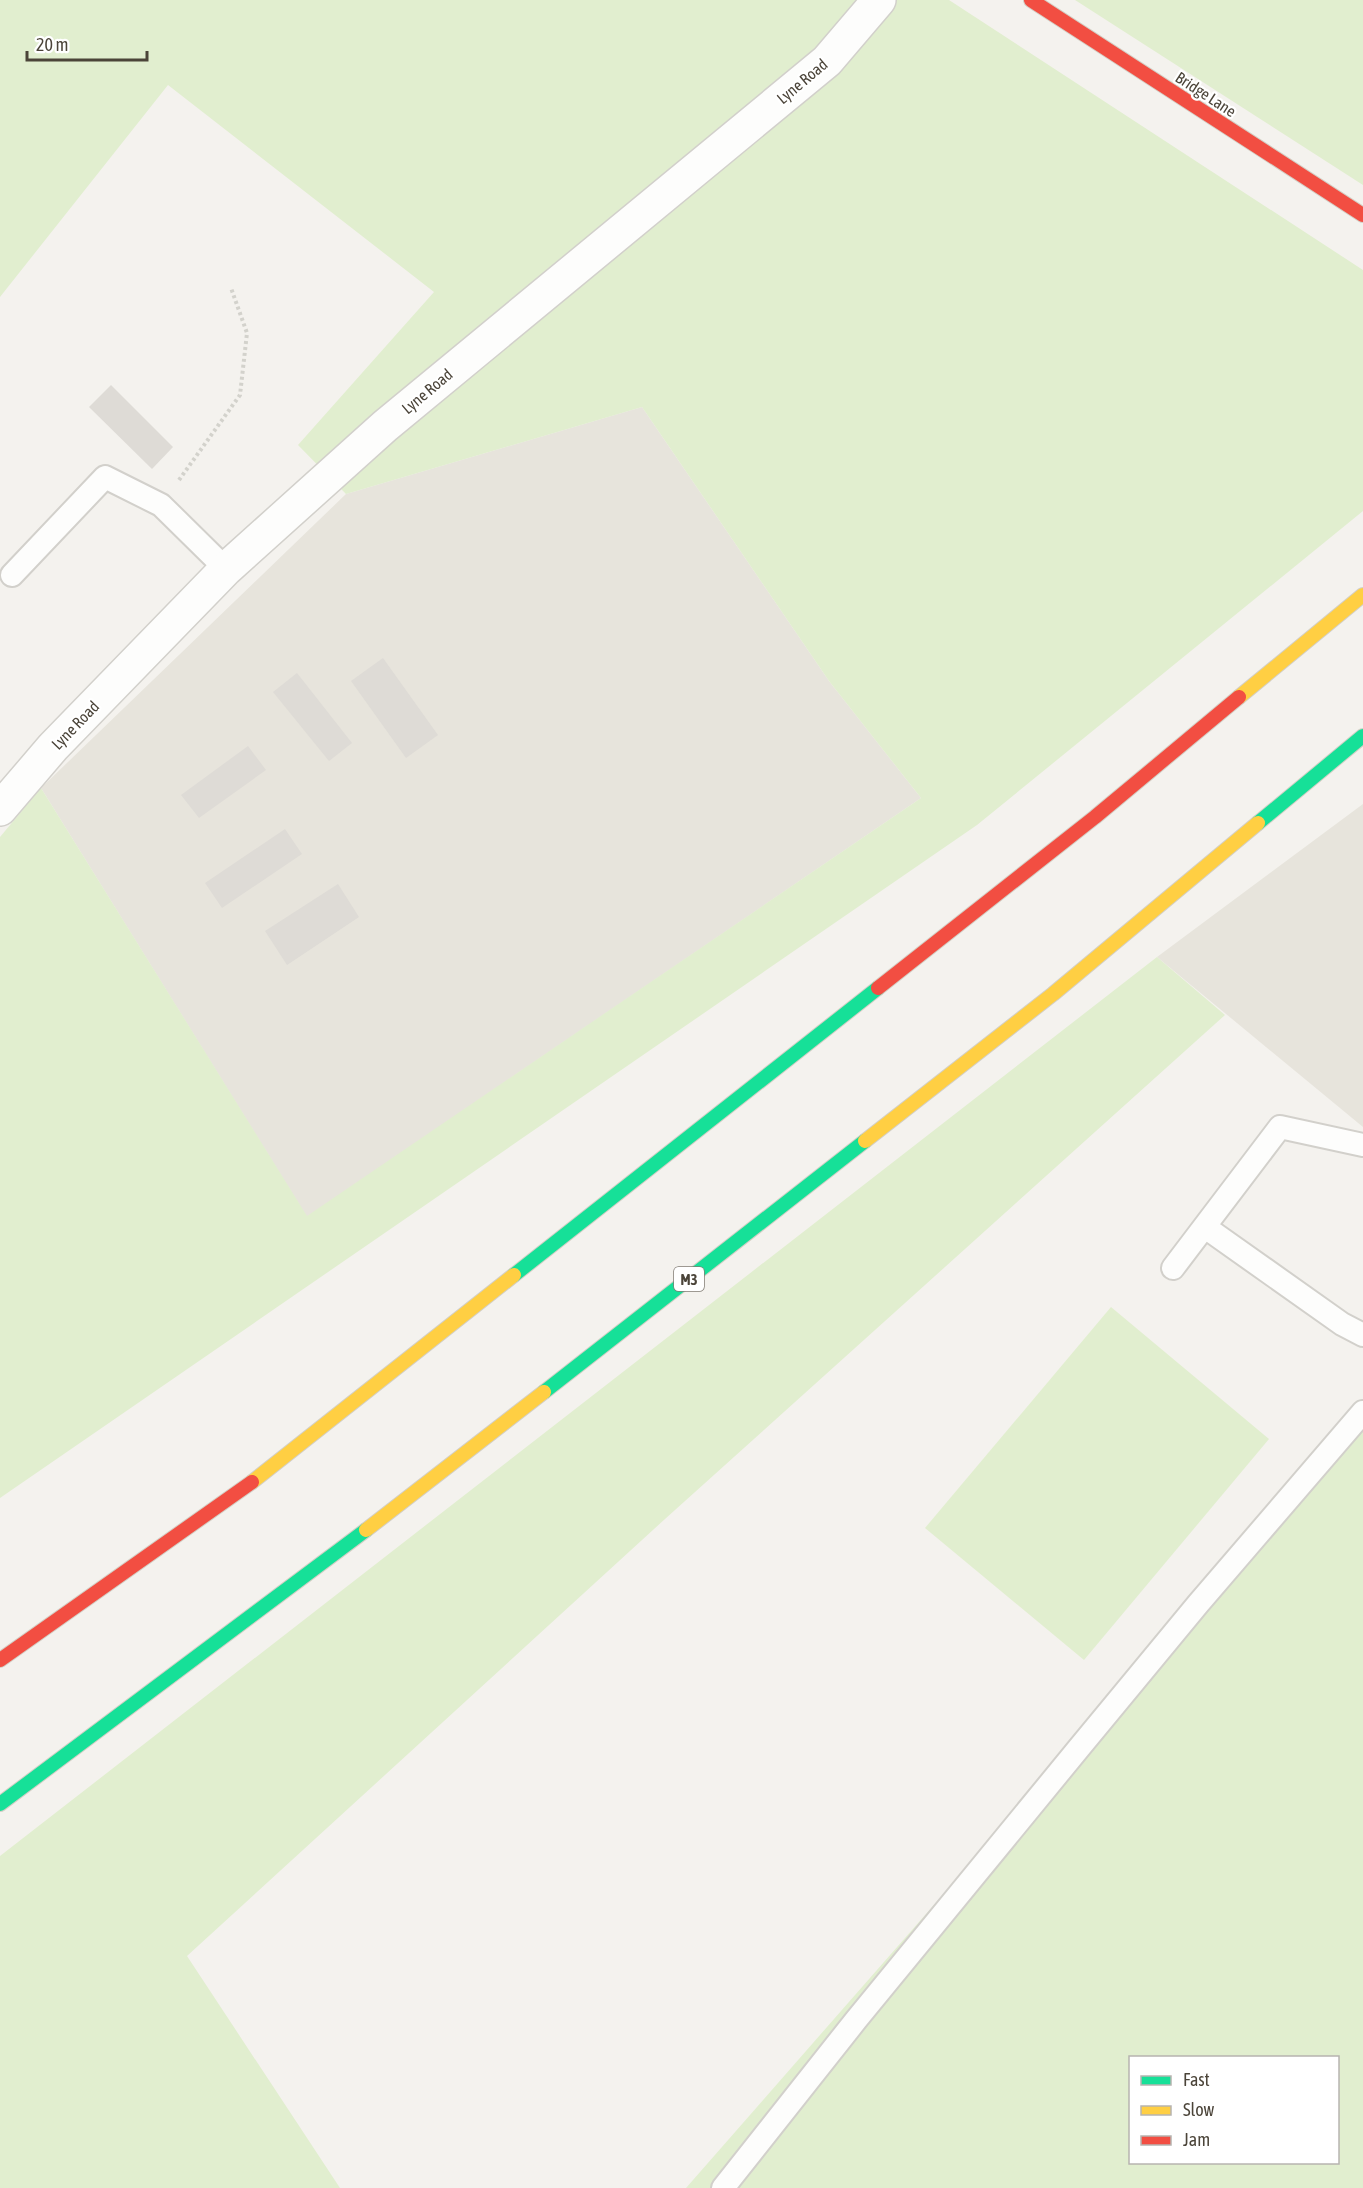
<svg xmlns="http://www.w3.org/2000/svg" width="1363" height="2188" viewBox="0 0 1363 2188" font-family="'Asap Condensed',sans-serif">
  <style>
    .residential { fill: #e7e4dc }
    .green { fill: #e1eecf; fill-rule: evenodd }
    .building { fill: #dedbd6 }
    .lines { fill: none; stroke-linecap: round; stroke-linejoin: round }
    .lane-casing { stroke: #d2d0cb; stroke-width: 26 }
    .street-casing { stroke: #d2d0cb; stroke-width: 36 }
    .fast-casing { stroke: #d3cfc5; stroke-width: 16 }
    .slow-casing { stroke: #d3cfc5; stroke-width: 16 }
    .jam-casing { stroke: #d3cfc5; stroke-width: 16 }
    .path { stroke: #d3d2cc; stroke-width: 4; stroke-dasharray: 3 3; stroke-linecap: butt }
    .lane { stroke: #fdfdfc; stroke-width: 22 }
    .street { stroke: #fdfdfc; stroke-width: 33 }
    .fast { stroke: #16e098; stroke-width: 14 }
    .slow { stroke: #ffcf43; stroke-width: 14 }
    .jam { stroke: #f24e42; stroke-width: 14 }
    .labels { text-anchor: middle; dominant-baseline: central; stroke-width: 4.5; stroke-linejoin: round; paint-order: stroke }
    .shield { fill: #fff; stroke: #817c74; stroke-width: 1.5 }
    .shield-label { font-size: 15px; font-weight: bold; fill: #4b4439 }
    .street-label { font-size: 16px; fill: #4b4439; stroke: #fff }
  </style>
  <rect width="100%" height="100%" fill="#f4f2ee"/>
  <g class="residential">
    <polygon points="642,407 829,681 921,798 307,1217 41,788 346,494"/>
    <polygon points="1363,804 1363,1127 1157,957"/>
  </g>
  <g class="green">
    <polygon points="0,0 949,0 1363,270 1363,511 977,825 0,1498 0,837 41,788 307,1216 921,798 829,681 642,407 346,494 298,445 434,292 168,85 0,297"/>
    <polygon points="1075,0 1363,0 1363,185"/>
    <polygon points="1157,957 1225,1015 665,1519 187,1956 340,2188 0,2188 0,1856"/>
    <polygon points="1111,1307 1269,1439 1084,1660 925,1528"/>
    <path d="M1363 1415V2188H686ZM1130 2058H1338V2162H1130Z"/>
  </g>
  <g class="building">
    <polygon points="111,385 173,447 152,469 89,407"/>
    <polygon points="383,658 438,735 406,758 351,681"/>
    <polygon points="297,673 352,743 329,761 273,692"/>
    <polygon points="248,746 266,770 199,818 181,795"/>
    <polygon points="285,829 302,854 222,908 205,883"/>
    <polygon points="338,884 359,917 287,965 265,931"/>
  </g>
  <g class="lines">
    <g class="lane-casing">
      <g id="lane">
        <polyline points="12,575 105,477 161,505 226,569"/>
        <polyline points="1205,1227 1342,1324 1363,1335"/>
        <polyline points="1173,1268 1280,1127 1363,1145"/>
        <polyline points="723,2188 856,2020 1079,1748 1198,1604 1363,1412"/>
      </g>
    </g>
    <g class="street-casing">
      <polyline id="street" points="0,809 53,747 226,569 385,426 827,61 879,0"/>
    </g>
    <g class="fast-casing">
      <g id="fast">
        <polyline points="1258,823 1363,736"/>
        <polyline points="514,1275 878,988"/>
        <polyline points="544,1392 865,1141"/>
        <polyline points="0,1804 366,1530"/>
      </g>
    </g>
    <g class="slow-casing">
      <g id="slow">
        <polyline points="1239,697 1363,595"/>
        <polyline points="865,1141 1053,994 1258,823"/>
        <polyline points="252,1482 514,1275"/>
        <polyline points="366,1530 544,1392"/>
      </g>
    </g>
    <g class="jam-casing">
      <g id="jam">
        <polyline points="1031,0 1363,215"/>
        <polyline points="878,988 1095,817 1239,697"/>
        <polyline points="0,1660 252,1482"/>
      </g>
    </g>
    <polyline class="path" points="179,480 240,395 247,333 231,288"/>
    <use href="#lane" class="lane"/>
    <use href="#street" class="street"/>
    <use href="#fast" class="fast"/>
    <use href="#slow" class="slow"/>
    <use href="#jam" class="jam"/>
  </g>
  <g class="labels">
    <rect class="shield" x="674" y="1267" width="30" height="24" rx="4.5"/>
    <g class="shield-label">
      <text x="689" y="1279">M3</text>
    </g>
    <g class="street-label">
      <text transform="translate(802 81) rotate(-40)">Lyne Road</text>
      <text transform="translate(1206 94) rotate(33)">Bridge Lane</text>
      <text transform="translate(427 391) rotate(-40)">Lyne Road</text>
      <text transform="translate(75 725) rotate(-46)">Lyne Road</text>
    </g>
  </g>
  <rect x="1129" y="2056" width="210" height="108" fill="#ffffff" stroke="#b7b4b0" stroke-width="1.5"/>
  <rect x="1141" y="2076" width="30" height="9" fill="#16e098" stroke="#b7b4b0" stroke-width="1.5"/>
  <text x="1183" y="2086" font-size="18" fill="#4b4439">Fast</text>
  <rect x="1141" y="2106" width="30" height="9" fill="#ffcf43" stroke="#b7b4b0" stroke-width="1.5"/>
  <text x="1183" y="2116" font-size="18" fill="#4b4439">Slow</text>
  <rect x="1141" y="2136" width="30" height="9" fill="#f24e42" stroke="#b7b4b0" stroke-width="1.5"/>
  <text x="1183" y="2146" font-size="18" fill="#4b4439">Jam</text>
  <path d="M27 51v9h120v-9" fill="none" stroke="#4b4439" stroke-width="3"/>
  <text x="36" y="51" font-size="18" fill="#4b4439" stroke="#ffffff" stroke-width="4.5" paint-order="stroke">20 m</text>
</svg>
